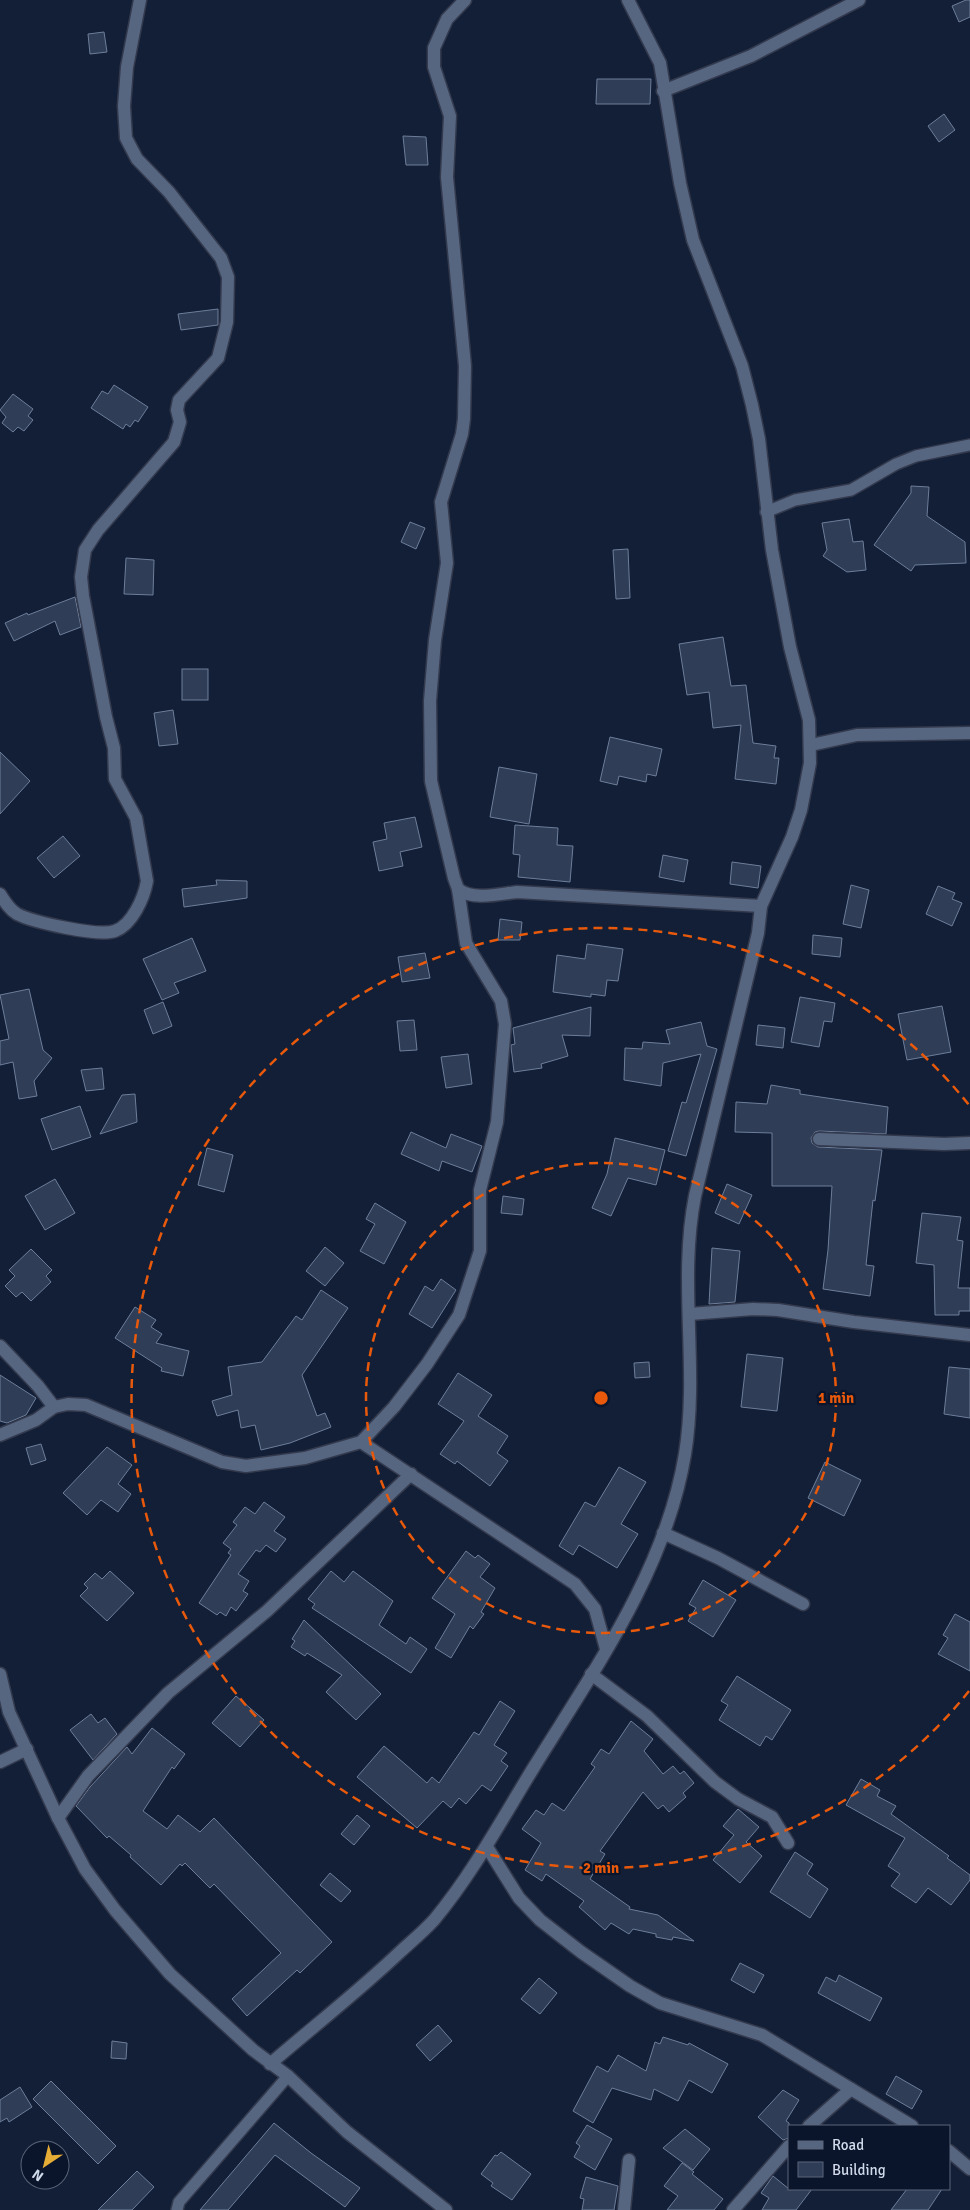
<svg xmlns="http://www.w3.org/2000/svg" width="970" height="2210" viewBox="0 0 970 2210" font-family="Signika,sans-serif">
  <style>
    .building { fill: #2f3d56; stroke: #6e7e9a }
    .lines { fill: none; stroke-linecap: round; stroke-linejoin: round }
    .service-casing { stroke: #343a4e; stroke-width: 14 }
    .minor-casing { stroke: #343a4e; stroke-width: 15 }
    .service { stroke: #566681; stroke-width: 11 }
    .minor { stroke: #566681; stroke-width: 12 }
    .ring { fill: none; stroke: #e8590c; stroke-width: 2.5; stroke-dasharray: 9 6 }
    .centre { fill: #e8590c; stroke: #0a152c; stroke-width: 2.5 }
    .ring-label { font-size: 15px; text-anchor: middle; font-weight: bold; fill: #e8590c; stroke: #0a152c; stroke-width: 4.5; stroke-linejoin: round; paint-order: stroke }
  </style>
  <rect width="100%" height="100%" fill="#121f36"/>
  <g class="building">
    <polygon points="966,0 970,0 970,17 959,22 952,6"/>
    <polygon points="104,32 107,52 90,54 88,34"/>
    <polygon points="597,79 651,79 650,104 596,104"/>
    <polygon points="944,114 955,130 939,142 928,126"/>
    <polygon points="403,136 426,137 428,165 406,165"/>
    <polygon points="218,309 218,325 181,330 178,314"/>
    <polygon points="114,385 148,407 138,422 135,420 130,427 126,424 123,429 91,408 102,391 108,394"/>
    <polygon points="13,394 33,409 28,416 33,420 24,431 18,427 13,432 2,423 6,417 0,410"/>
    <polygon points="911,486 929,487 927,516 965,542 966,563 915,565 911,571 874,545 911,493"/>
    <polygon points="849,519 853,542 863,541 866,570 847,572 823,556 827,550 822,523"/>
    <polygon points="410,522 425,528 416,549 401,542"/>
    <polygon points="628,549 630,598 616,599 613,550"/>
    <polygon points="126,558 154,560 153,595 124,594"/>
    <polygon points="75,597 81,627 60,635 55,621 14,641 5,623 27,613 28,615"/>
    <polygon points="723,637 731,686 746,685 753,743 776,746 774,758 779,758 776,784 735,779 741,725 713,728 709,692 687,695 679,644"/>
    <rect x="182" y="669" width="26" height="31"/>
    <polygon points="173,710 178,744 159,746 154,713"/>
    <polygon points="610,737 662,749 656,776 647,774 646,782 619,776 617,785 600,781"/>
    <polygon points="0,752 30,781 0,814"/>
    <polygon points="499,767 537,774 529,824 490,817"/>
    <polygon points="415,817 422,847 400,852 403,866 379,871 373,842 387,839 384,823"/>
    <polygon points="515,825 558,828 557,845 573,846 570,882 518,877 520,855 513,854"/>
    <polygon points="63,836 80,856 54,878 37,858"/>
    <polygon points="663,855 688,860 684,882 659,877"/>
    <polygon points="732,862 761,866 758,888 730,884"/>
    <polygon points="216,880 247,881 247,898 184,907 182,889 217,885"/>
    <polygon points="851,885 869,890 861,928 843,924"/>
    <polygon points="938,886 955,893 952,899 962,903 952,926 926,914"/>
    <polygon points="500,919 522,922 520,940 498,940"/>
    <polygon points="813,935 842,938 840,957 812,954"/>
    <polygon points="192,938 206,971 174,983 179,993 162,1000 143,959"/>
    <polygon points="587,944 623,949 618,981 607,980 605,996 591,994 591,997 553,992 557,955 585,959"/>
    <polygon points="425,953 430,978 402,982 398,957"/>
    <polygon points="29,989 43,1050 52,1058 34,1081 37,1096 19,1099 13,1062 0,1065 0,1041 9,1039 0,995"/>
    <polygon points="800,997 835,1003 832,1022 824,1021 819,1047 791,1042"/>
    <polygon points="163,1002 172,1026 153,1034 144,1010"/>
    <polygon points="942,1006 951,1052 907,1060 898,1014"/>
    <polygon points="591,1007 590,1036 562,1035 568,1056 541,1064 542,1068 514,1072 511,1047 511,1045 515,1044 513,1028"/>
    <polygon points="414,1020 417,1050 400,1051 397,1021"/>
    <polygon points="701,1022 707,1046 717,1049 686,1156 668,1151 682,1102 686,1103 701,1054 663,1063 661,1086 624,1080 625,1048 642,1049 643,1042 670,1044 666,1030"/>
    <polygon points="758,1025 785,1028 783,1048 756,1045"/>
    <polygon points="468,1054 472,1084 446,1088 441,1057"/>
    <polygon points="102,1068 104,1089 86,1091 81,1070"/>
    <polygon points="771,1085 800,1090 800,1094 888,1107 886,1134 819,1131 815,1132 811,1138 812,1143 818,1147 882,1150 875,1201 873,1200 866,1265 874,1266 870,1296 823,1289 828,1250 832,1186 772,1186 772,1133 735,1132 736,1102 767,1104"/>
    <polygon points="135,1094 137,1122 100,1134 122,1095"/>
    <polygon points="80,1106 91,1137 52,1150 41,1119"/>
    <polygon points="411,1132 446,1148 451,1134 482,1146 472,1172 442,1161 439,1171 401,1154"/>
    <polygon points="615,1138 665,1150 656,1185 628,1178 611,1216 592,1208 607,1174"/>
    <polygon points="207,1148 233,1155 224,1192 198,1185"/>
    <polygon points="55,1179 75,1213 45,1230 25,1196"/>
    <polygon points="727,1184 752,1195 739,1224 715,1213"/>
    <polygon points="503,1196 524,1199 522,1215 501,1213"/>
    <polygon points="375,1203 406,1222 384,1264 360,1251 375,1224 366,1219"/>
    <polygon points="922,1213 961,1217 957,1240 963,1241 958,1288 970,1288 970,1311 959,1311 959,1315 935,1315 934,1265 916,1263"/>
    <polygon points="325,1247 344,1263 325,1286 306,1271"/>
    <polygon points="712,1248 740,1251 735,1302 709,1304"/>
    <polygon points="31,1249 52,1270 46,1276 51,1282 31,1301 22,1292 16,1297 5,1286 15,1276 9,1270"/>
    <polygon points="441,1279 456,1290 432,1328 409,1314 425,1286 433,1291"/>
    <polygon points="321,1290 348,1308 302,1375 317,1416 325,1413 331,1427 290,1443 261,1450 255,1425 241,1428 238,1410 217,1416 212,1401 232,1395 228,1367 262,1362 296,1316 302,1320"/>
    <polygon points="135,1307 156,1320 151,1327 162,1334 156,1343 189,1351 183,1376 161,1371 162,1368 115,1338"/>
    <polygon points="747,1354 783,1358 777,1411 741,1407"/>
    <polygon points="649,1362 650,1377 635,1378 634,1363"/>
    <polygon points="949,1367 970,1369 970,1418 944,1414"/>
    <polygon points="458,1373 492,1395 478,1416 508,1436 497,1453 508,1461 490,1486 457,1461 455,1464 440,1454 464,1421 438,1404"/>
    <polygon points="0,1375 36,1398 26,1415 7,1423 0,1421"/>
    <polygon points="41,1444 46,1460 31,1465 26,1448"/>
    <polygon points="107,1447 132,1465 118,1484 131,1494 118,1512 101,1500 87,1515 63,1493"/>
    <polygon points="825,1462 861,1480 844,1516 808,1498"/>
    <polygon points="619,1467 646,1482 621,1524 638,1534 617,1568 579,1545 573,1555 559,1546 585,1502 595,1507"/>
    <polygon points="264,1502 285,1517 274,1531 286,1539 276,1552 266,1545 260,1552 256,1550 238,1574 249,1581 243,1591 248,1594 236,1611 231,1607 226,1616 220,1612 217,1615 199,1603 231,1555 228,1553 231,1549 223,1543 237,1525 233,1522 245,1507 255,1514"/>
    <polygon points="466,1551 475,1558 478,1555 490,1564 480,1577 495,1588 481,1612 484,1614 473,1629 470,1626 451,1658 435,1648 455,1614 432,1598"/>
    <polygon points="110,1571 134,1593 107,1621 80,1596 88,1588 84,1584 95,1573 102,1579"/>
    <polygon points="331,1571 344,1582 353,1571 393,1601 379,1625 406,1644 410,1637 427,1649 411,1673 312,1608 315,1604 308,1599"/>
    <polygon points="703,1580 736,1600 713,1637 688,1621 696,1608 689,1604"/>
    <polygon points="955,1614 970,1622 970,1671 938,1654 948,1638 943,1635"/>
    <polygon points="304,1620 381,1694 356,1720 326,1692 342,1675 307,1653 305,1656 291,1647 295,1641 292,1639"/>
    <polygon points="737,1676 791,1710 772,1740 766,1736 760,1746 719,1720 728,1705 721,1701"/>
    <polygon points="236,1696 264,1720 240,1747 212,1723"/>
    <polygon points="500,1701 515,1711 494,1745 507,1753 501,1761 508,1766 491,1791 482,1785 466,1804 459,1798 451,1808 443,1801 417,1828 357,1777 384,1746 427,1783 432,1777 439,1783 474,1732 479,1735"/>
    <polygon points="91,1714 98,1723 105,1718 117,1734 93,1760 70,1730"/>
    <polygon points="631,1721 653,1739 644,1751 663,1774 673,1766 680,1774 684,1771 694,1783 683,1793 686,1797 669,1812 663,1805 658,1809 643,1792 600,1851 605,1854 590,1879 630,1907 629,1909 658,1915 694,1941 673,1937 672,1940 656,1937 656,1934 633,1929 629,1934 611,1923 605,1930 579,1907 584,1901 546,1874 542,1881 525,1870 541,1843 522,1829 536,1810 544,1815 552,1803 564,1811 595,1767 591,1764 601,1749 609,1754"/>
    <polygon points="152,1728 185,1754 174,1769 172,1767 143,1811 167,1829 178,1815 200,1832 214,1818 332,1942 300,1973 297,1970 247,2016 232,1999 281,1953 214,1884 210,1888 185,1863 182,1866 180,1864 161,1885 130,1857 131,1855 109,1836 107,1838 76,1806 90,1787 127,1747 132,1754"/>
    <polygon points="861,1779 880,1790 877,1796 896,1806 891,1814 949,1856 947,1858 970,1875 970,1880 951,1905 928,1888 916,1903 891,1886 900,1874 888,1866 905,1838 846,1805"/>
    <polygon points="738,1809 759,1827 746,1842 762,1856 740,1883 713,1860 734,1835 723,1826"/>
    <polygon points="357,1815 370,1826 354,1845 341,1834"/>
    <polygon points="795,1852 813,1864 807,1874 828,1889 810,1918 770,1892"/>
    <polygon points="330,1873 351,1891 341,1902 320,1885"/>
    <polygon points="740,1963 764,1975 754,1993 731,1980"/>
    <polygon points="839,1975 882,1998 870,2021 818,1993 826,1977 836,1982"/>
    <polygon points="539,1978 557,1993 540,2014 521,1999"/>
    <polygon points="438,2025 452,2041 430,2061 416,2045"/>
    <polygon points="663,2037 688,2045 689,2043 728,2064 712,2093 689,2080 678,2101 654,2089 651,2100 612,2088 593,2123 573,2111 597,2066 608,2072 618,2055 646,2071 655,2042 660,2044"/>
    <polygon points="112,2041 127,2043 126,2059 111,2058"/>
    <polygon points="896,2076 922,2091 912,2109 886,2094"/>
    <polygon points="51,2081 116,2146 98,2164 33,2099"/>
    <polygon points="20,2087 32,2107 9,2122 7,2118 0,2122 0,2100"/>
    <polygon points="783,2090 799,2100 786,2121 789,2123 789,2138 783,2140 758,2117"/>
    <polygon points="274,2123 311,2153 360,2188 345,2207 275,2155 228,2210 200,2210"/>
    <polygon points="587,2125 612,2139 595,2170 574,2157 580,2146 576,2143"/>
    <polygon points="685,2129 710,2149 693,2170 663,2148"/>
    <polygon points="501,2152 531,2174 512,2200 491,2186 493,2183 481,2174 495,2155 497,2156"/>
    <polygon points="682,2163 694,2172 692,2174 723,2199 714,2210 667,2210 678,2196 664,2186"/>
    <polygon points="137,2171 154,2187 132,2210 98,2210"/>
    <polygon points="773,2176 789,2189 812,2189 796,2210 762,2210 769,2198 761,2193"/>
    <polygon points="586,2177 618,2186 614,2210 582,2210 584,2199 580,2198"/>
    <polygon points="907,2189 942,2189 928,2210 891,2210"/>
  </g>
  <g class="lines">
    <g class="service-casing">
      <g id="service">
        <polyline points="766,512 795,500 851,490 896,464 916,456 970,445"/>
        <polyline points="177,2210 179,2202 288,2076"/>
      </g>
    </g>
    <g class="minor-casing">
      <g id="minor">
        <path d="M465 0 447 19 434 48V67L450 116 447 177 465 366 464 419 462 434 441 502 447 563 435 640 430 701 431 781 454 878 458 889C473 901 499 894 517 892L761 906"/>
        <polyline points="663,91 751,56 859,0"/>
        <polyline points="811,745 857,735 970,733"/>
        <path d="M0 894C5 902 9 909 17 914 33 922 98 937 115 931 132 925 144 898 147 881L136 818 115 779 114 748 106 717 83 596 81 577 85 550 98 530 174 442 180 422 177 410 179 400 218 358 227 322 228 277 221 258 169 192 137 159 126 138 124 106 127 67 140 0"/>
        <polyline points="819,1139 944,1144 970,1143"/>
        <polyline points="690,1314 753,1309 778,1310 854,1322 970,1335"/>
        <polyline points="0,1346 38,1386 54,1407"/>
        <polyline points="0,1435 36,1420 54,1407 68,1404 86,1405 222,1462 246,1466 305,1458 361,1442 394,1407 427,1364 459,1315 480,1251 480,1190 497,1122 505,1024 501,1001 466,943 458,889"/>
        <polyline points="361,1442 575,1584 595,1609 606,1649"/>
        <polyline points="663,1533 718,1558 803,1604"/>
        <polyline points="0,1674 9,1712 58,1818 85,1869 115,1910 170,1974 253,2050 288,2076 347,2132 446,2210"/>
        <polyline points="591,1674 647,1716 715,1782 738,1799 772,1817 788,1843"/>
        <polyline points="0,1762 27,1749"/>
        <polyline points="58,1818 88,1776 168,1693 267,1611 411,1474"/>
        <polyline points="487,1847 519,1898 540,1920 581,1952 630,1986 660,2003 762,2035 912,2126"/>
        <path d="M270 2064C314 2026 359 1991 401 1951 412 1941 424 1931 434 1920 473 1873 502 1819 534 1767 594 1670 666 1570 685 1454 699 1368 678 1282 695 1196L758 933 761 906 792 837 801 810 810 763 809 720 790 647 772 550 759 439 752 405 742 366 693 240 680 183 660 63 628 0"/>
        <polyline points="809,2126 851,2089"/>
        <polyline points="949,2151 970,2169"/>
        <polyline points="624,2210 629,2160"/>
        <polyline points="733,2210 789,2146"/>
      </g>
    </g>
    <use href="#service" class="service"/>
    <use href="#minor" class="minor"/>
  </g>
  <g class="ring">
    <circle cx="601" cy="1398" r="235"/>
    <path d="M969 1691A470 470 0 1 1 969 1105"/>
  </g>
  <circle cx="601" cy="1398" r="8" class="centre"/>
  <g class="ring-label">
    <text x="836" y="1403">1 min</text>
    <text x="601" y="1873">2 min</text>
  </g>
  <rect x="788" y="2125" width="162" height="65" fill="#0a152c" stroke="#5a6478"/>
  <rect x="798" y="2141" width="25" height="8" fill="#566681" stroke="#5a6478"/>
  <text x="832" y="2150" font-size="15" fill="#d1daea">Road</text>
  <rect x="798" y="2162" width="25" height="15" fill="#2f3d56" stroke="#5a6478"/>
  <text x="832" y="2175" font-size="15" fill="#d1daea">Building</text>
  <g transform="translate(45 2165) rotate(215)"><circle r="24" fill="#0a152c" stroke="#5a6478"/>
  <path d="M0-4L9 19L0 12L-9 19Z" fill="#e5ad35"/>
  <text y="-8" font-size="14" font-weight="bold" text-anchor="middle" fill="#d1daea">N</text>
  </g>
</svg>
